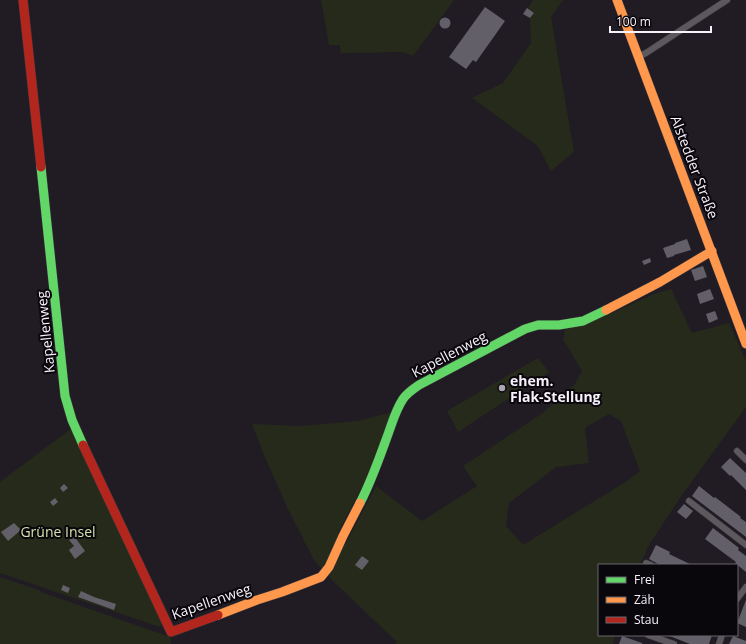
<svg xmlns="http://www.w3.org/2000/svg" width="746" height="644" viewBox="0 0 746 644" font-family="'Open Sans',sans-serif">
  <style>
    .green { fill: #262a1b; fill-rule: evenodd }
    .building { fill: #635f69 }
    .lines { fill: none; stroke-linecap: round; stroke-linejoin: round }
    .street-casing { stroke: #39363b; stroke-width: 7 }
    .fast-casing { stroke: #39363b; stroke-width: 10 }
    .slow-casing { stroke: #39363b; stroke-width: 10 }
    .jam-casing { stroke: #39363b; stroke-width: 10 }
    .street { stroke: #5c585e; stroke-width: 6 }
    .fast { stroke: #63d668; stroke-width: 9 }
    .slow { stroke: #ff974d; stroke-width: 9 }
    .jam { stroke: #b3261e; stroke-width: 9 }
    .poi-dot { fill: #aca6b0; stroke: #09060c; stroke-width: 1.5 }
    .labels { text-anchor: middle; dominant-baseline: central; stroke-width: 4; stroke-linejoin: round; paint-order: stroke }
    .street-label { font-size: 14px; fill: #f7f1fb; stroke: #09060c }
    .poi-label { font-size: 14px; font-weight: bold; fill: #f7f1fb; stroke: #09060c; text-anchor: start }
    .park-label { font-size: 14px; fill: #d3e4ac; stroke: #09060c }
  </style>
  <rect width="100%" height="100%" fill="#211c24"/>
  <g class="green">
    <polygon points="321,0 454,0 413,56 403,52 341,53 340,45 329,45"/>
    <polygon points="533,0 563,0 551,17 574,152 551,171 538,146 472,98 503,83 531,43 530,19 534,13 528,8"/>
    <path d="M671 289 692 333 729 323 746 361V407L682 495 649 545 640 565H599V635H615L613 644H395L397 642 334 582 314 560 288 509 264 455 252 424 300 426 358 421 393 412 363 485 338 533 345 545 376 486 422 521 477 486 463 466 544 412 575 384 582 371 563 339 565 330 601 318 654 294ZM609 414 621 421 640 471 627 481 523 545 506 526 509 503 556 467 589 463 585 428Z"/>
    <polygon points="538,358 549,372 458,432 447,411"/>
    <polygon points="72,428 164,621 160,627 0,573 0,482"/>
    <polygon points="0,577 39,590 41,592 170,637 171,644 0,644"/>
  </g>
  <g class="building">
    <polygon points="485,7 505,21 476,62 473,60 466,69 449,57"/>
    <polygon points="527,8 534,13 530,18 523,14"/>
    <circle cx="445" cy="23" r="5.5"/>
    <polygon points="687,239 691,250 674,255 674,256 667,258 663,248 675,244 675,243"/>
    <polygon points="650,258 651,262 644,265 642,261"/>
    <polygon points="703,266 707,277 695,281 691,270"/>
    <polygon points="710,289 714,299 700,304 697,294"/>
    <polygon points="715,311 718,319 709,323 706,314"/>
    <polygon points="730,458 746,473 746,490 731,475 730,476 721,467"/>
    <polygon points="64,484 68,488 63,492 60,488"/>
    <polygon points="699,486 714,498 715,497 741,517 740,518 746,522 746,537 692,496"/>
    <polygon points="55,498 58,502 53,506 50,502"/>
    <polygon points="684,504 693,511 686,519 677,512"/>
    <polygon points="14,523 21,530 8,541 1,532"/>
    <polygon points="713,528 739,548 738,550 746,556 746,572 735,563 736,562 705,539"/>
    <polygon points="74,536 85,551 75,559 69,550 74,546 69,540"/>
    <polygon points="656,545 670,552 669,554 692,565 660,565 649,559"/>
    <polygon points="362,556 369,561 362,570 355,565"/>
    <polygon points="63,585 70,588 68,593 61,590"/>
    <polygon points="81,591 94,597 116,604 114,610 78,597"/>
    <polygon points="746,600 746,627 737,623"/>
    <polygon points="667,635 712,635 709,644 690,644"/>
    <polygon points="622,636 642,643 642,644 619,644"/>
    <polygon points="733,636 746,641 746,644 729,644"/>
  </g>
  <g class="lines">
    <g class="street-casing">
      <g id="street">
        <polyline points="638,57 646,53 727,0"/>
        <polyline points="737,451 746,460"/>
        <polyline points="689,501 746,545"/>
        <polyline points="646,563 651,565"/>
        <polyline points="737,599 746,587"/>
        <polyline points="648,635 674,644"/>
        <polyline points="719,644 722,635"/>
      </g>
    </g>
    <g class="fast-casing">
      <g id="fast">
        <polyline points="41,167 65,396 72,420 83,445"/>
        <path d="M360 503C371 482 379 459 387 437 392 424 395 411 403 399 407 393 413 389 419 385L525 329 538 325H559L583 321 606 310"/>
      </g>
    </g>
    <g class="slow-casing">
      <g id="slow">
        <polyline points="617,0 746,344"/>
        <polyline points="606,310 660,282 712,251"/>
        <polyline points="218,615 257,600 282,592 321,577 329,567 343,536 360,503"/>
      </g>
    </g>
    <g class="jam-casing">
      <g id="jam">
        <polyline points="23,0 41,167"/>
        <polyline points="83,445 171,632 218,615"/>
      </g>
    </g>
    <use href="#street" class="street"/>
    <use href="#fast" class="fast"/>
    <use href="#slow" class="slow"/>
    <use href="#jam" class="jam"/>
  </g>
  <circle class="poi-dot" cx="502" cy="388" r="4"/>
  <g class="labels">
    <g class="street-label">
      <text transform="translate(695 167) rotate(69)">Alstedder Straße</text>
      <text transform="translate(45 332) rotate(-96)">Kapellenweg</text>
      <text transform="translate(449 354) rotate(-28)">Kapellenweg</text>
      <text transform="translate(211 601) rotate(-19)">Kapellenweg</text>
    </g>
    <g class="poi-label">
      <text x="510" y="380">ehem.<tspan x="510" dy="16">Flak-Stellung</tspan></text>
    </g>
    <g class="park-label">
      <text x="58" y="531">Grüne Insel</text>
    </g>
  </g>
  <rect x="598" y="564" width="140" height="72" fill="#09060c" stroke="#68646c"/>
  <rect x="606" y="577" width="20" height="6" fill="#63d668" stroke="#68646c"/>
  <text x="634" y="584" font-size="12" fill="#f7f1fb">Frei</text>
  <rect x="606" y="597" width="20" height="6" fill="#ff974d" stroke="#68646c"/>
  <text x="634" y="604" font-size="12" fill="#f7f1fb">Zäh</text>
  <rect x="606" y="617" width="20" height="6" fill="#b3261e" stroke="#68646c"/>
  <text x="634" y="624" font-size="12" fill="#f7f1fb">Stau</text>
  <path d="M610 26v6h101v-6" fill="none" stroke="#f7f1fb" stroke-width="2"/>
  <text x="616" y="26" font-size="12" fill="#f7f1fb" stroke="#09060c" stroke-width="3" paint-order="stroke">100 m</text>
</svg>
